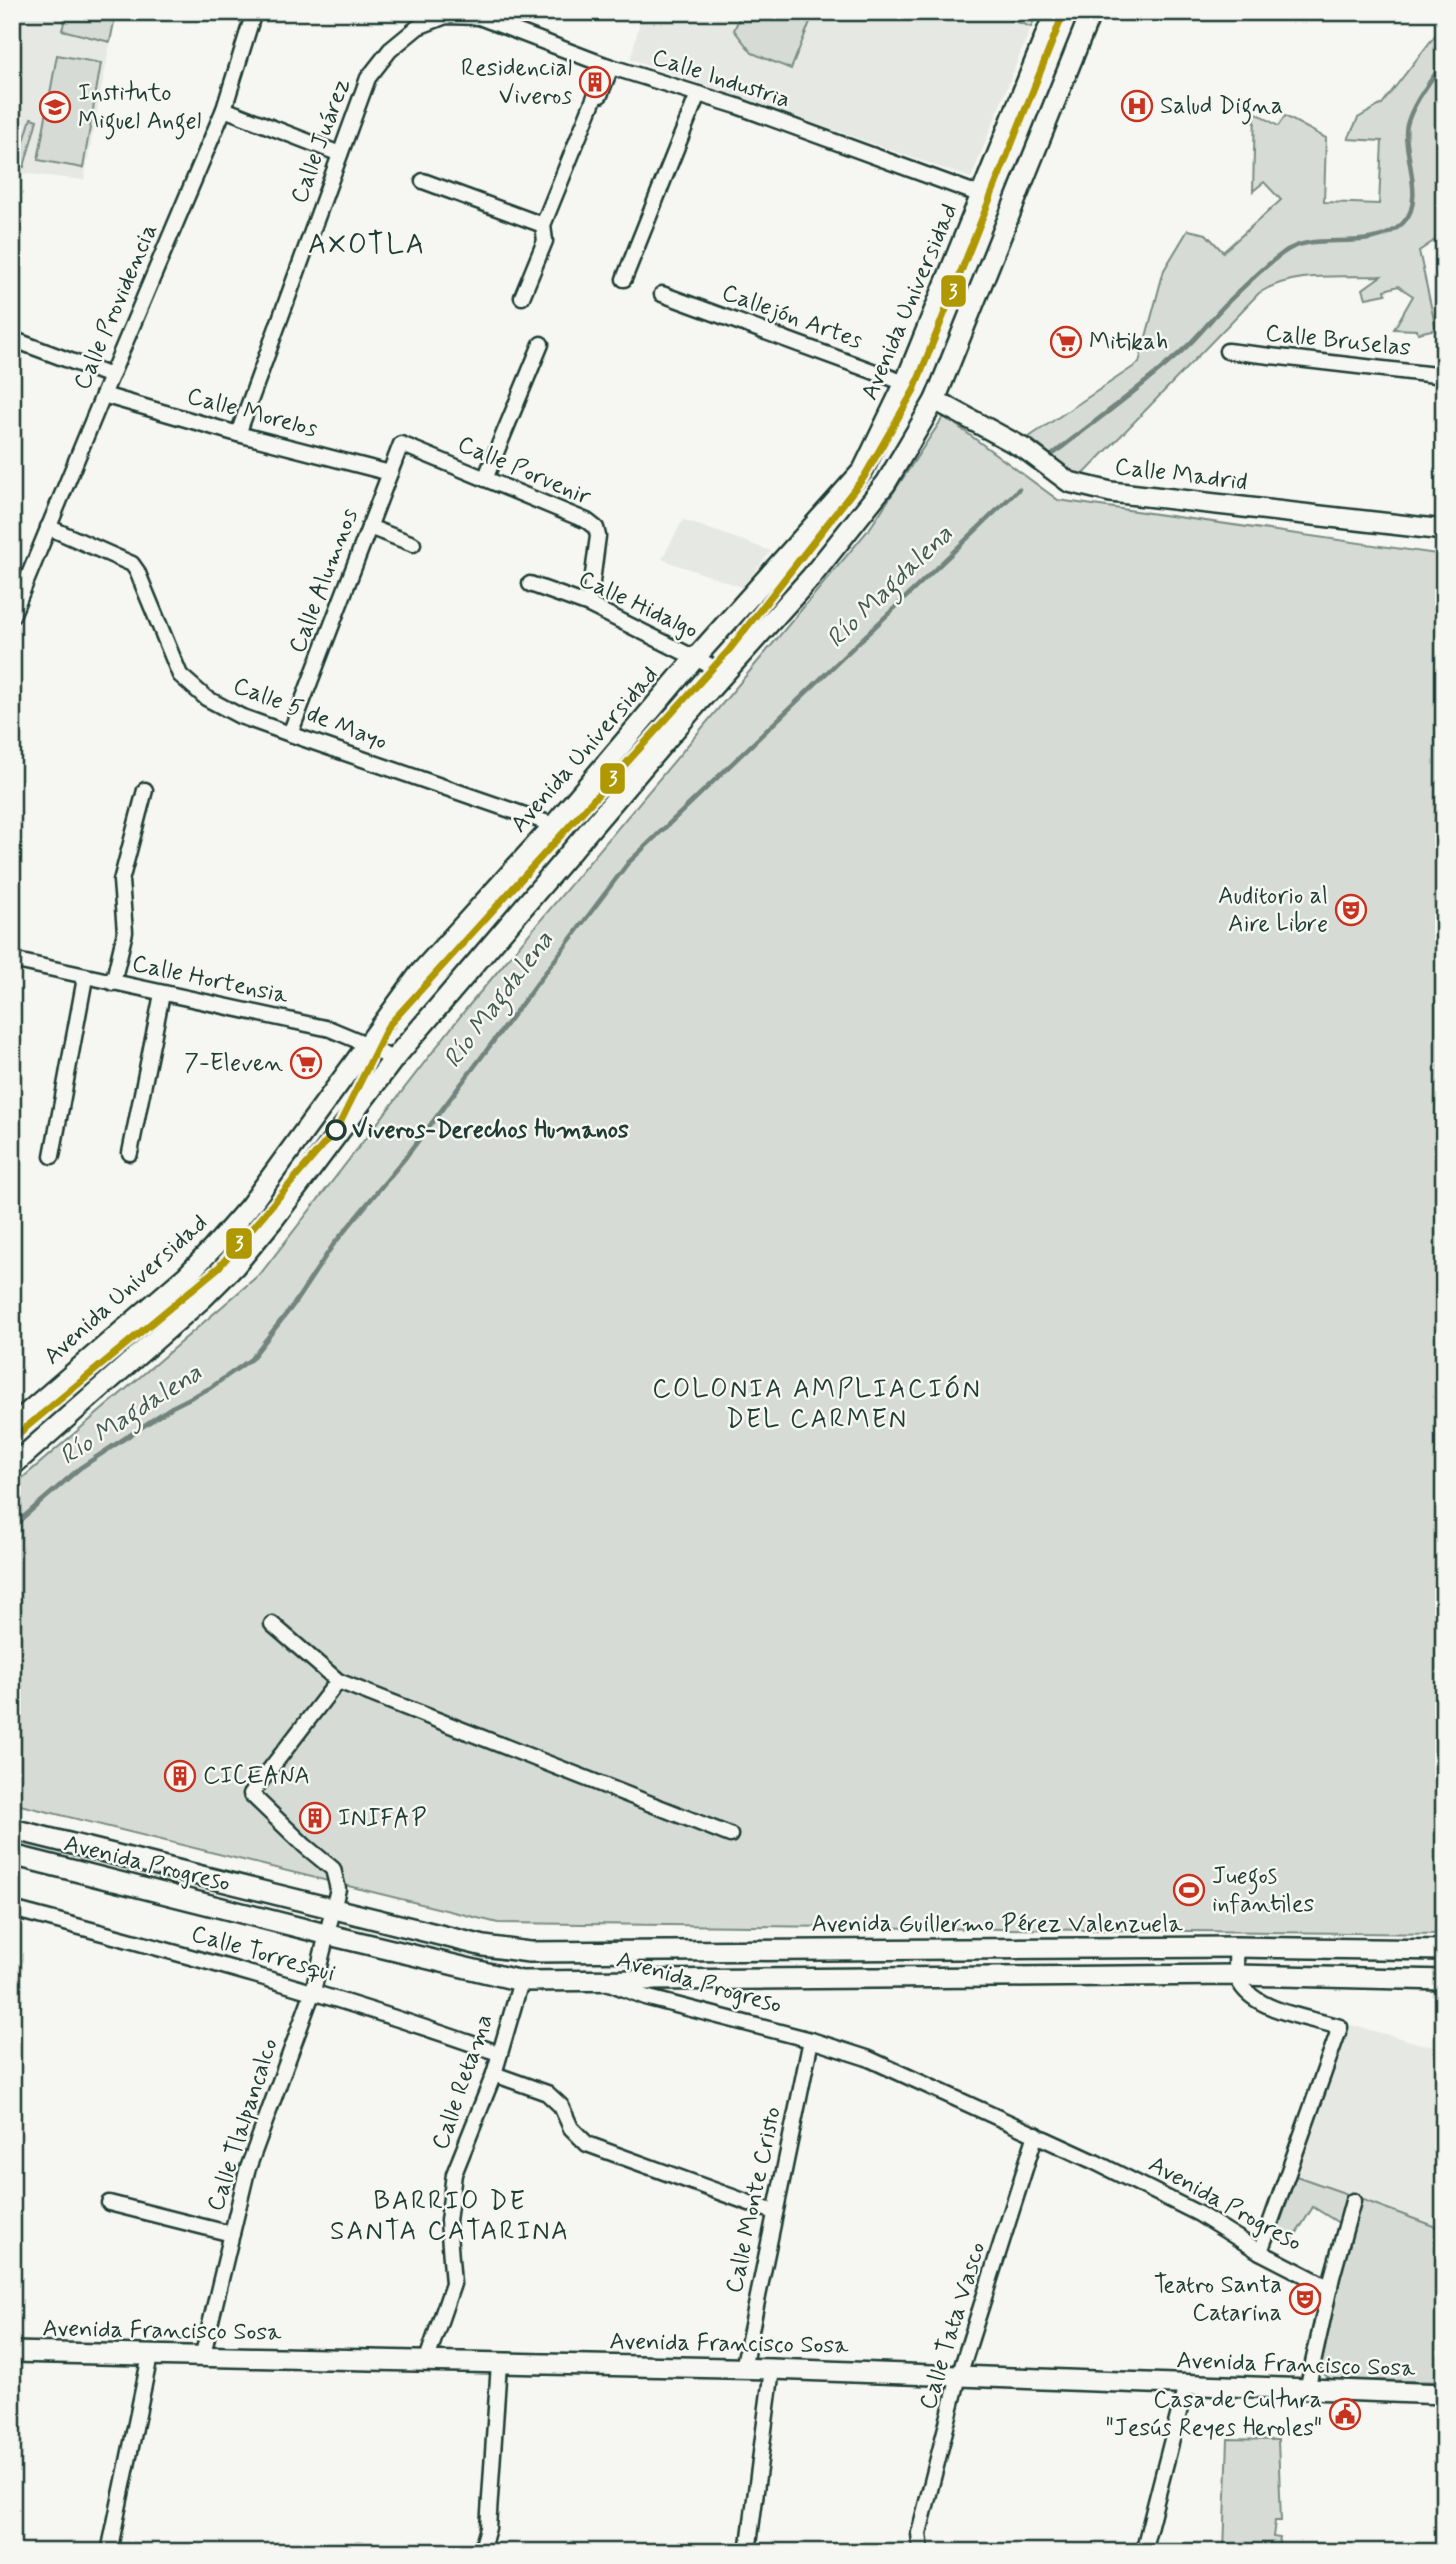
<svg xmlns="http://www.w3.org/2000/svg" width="1456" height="2564" viewBox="0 0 1456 2564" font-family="Mynerve,sans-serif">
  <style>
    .built { fill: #e6e8e4 }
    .green { fill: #d6dbd6; stroke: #7a8c85; stroke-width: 2 }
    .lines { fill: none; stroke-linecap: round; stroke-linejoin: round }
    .stream { stroke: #72847d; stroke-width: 4.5 }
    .street-casing { stroke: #1f3d34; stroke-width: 19 }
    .secondary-casing { stroke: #1f3d34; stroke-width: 24 }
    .street { stroke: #f6f6f2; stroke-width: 14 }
    .secondary { stroke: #f6f6f2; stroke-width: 19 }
    .metro-1-casing { stroke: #f6f6f2; stroke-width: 12 }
    .metro-1 { stroke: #af9800; stroke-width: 7 }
    .stop-dot { fill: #f6f6f2; stroke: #1f3d34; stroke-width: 3.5 }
    .labels { text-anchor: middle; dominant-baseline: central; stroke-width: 5; stroke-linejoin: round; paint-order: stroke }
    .poi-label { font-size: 24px; fill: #1f3d34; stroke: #f6f6f2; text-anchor: start }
    .street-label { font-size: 24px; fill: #1f3d34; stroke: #f6f6f2 }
    .stop-label { font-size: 24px; font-weight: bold; fill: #1f3d34; stroke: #f6f6f2; text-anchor: start }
    .water-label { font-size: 26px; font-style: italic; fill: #425a52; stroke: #f6f6f2 }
    .neighbourhood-label { font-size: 26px; letter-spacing: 2px; fill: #1f3d34; stroke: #f6f6f2 }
    .quarter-label { font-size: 28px; letter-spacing: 2px; fill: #1f3d34; stroke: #f6f6f2 }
    .line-badge { stroke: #f6f6f2; stroke-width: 2.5 }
    .badge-label { font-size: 19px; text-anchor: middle; font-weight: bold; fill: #fff }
  </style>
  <rect width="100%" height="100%" fill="#f6f6f2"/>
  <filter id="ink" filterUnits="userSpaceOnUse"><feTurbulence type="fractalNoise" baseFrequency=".0143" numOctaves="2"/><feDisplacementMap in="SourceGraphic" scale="14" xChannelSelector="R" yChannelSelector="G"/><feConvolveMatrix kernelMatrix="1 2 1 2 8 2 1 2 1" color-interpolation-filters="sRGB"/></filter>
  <g filter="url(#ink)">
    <g class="built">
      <polygon points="12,12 116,12 84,180 12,172"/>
      <polygon points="642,12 1037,12 971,178 631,59"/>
      <polygon points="683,520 718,532 771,551 742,587 669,562 662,559"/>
      <polygon points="1351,2025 1444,2050 1444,2230 1296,2176"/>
    </g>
    <g class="green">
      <polygon points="67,12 116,12 110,42 62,30"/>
      <polygon points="742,12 814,12 791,69 752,53 734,30"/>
      <polygon points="1002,12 1037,12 1031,27 1000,16"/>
      <path d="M1444 24V115L1439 123 1444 145V234L1419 251 1436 329 1418 333 1417 330 1394 329 1413 296 1398 286 1385 290 1386 294 1366 298 1363 289 1381 276C1340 278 1295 270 1259 293L1080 478 1029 437 1139 363 1164 270 1188 230 1206 234 1223 252 1281 200 1264 182 1253 191 1255 112 1278 126 1285 116 1326 138 1324 202 1379 204 1382 141 1348 139 1358 118 1382 104Z"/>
      <polygon points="57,55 101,63 83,168 38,160"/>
      <polygon points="31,118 37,120 24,167 17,165"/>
      <polygon points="944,416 1058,500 1444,555 1444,1934 498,1923 12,1803 12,1487 261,1273 466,1009 870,528"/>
      <polygon points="1296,2176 1350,2195 1342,2225 1313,2207 1293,2239 1278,2229"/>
      <polygon points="1358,2198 1444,2230 1444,2382 1331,2379 1322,2373 1321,2366"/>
      <polygon points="1228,2439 1278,2440 1281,2521 1275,2521 1273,2537 1280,2538 1277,2552 1224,2552"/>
    </g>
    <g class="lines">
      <g class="stream">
        <path d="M1052 455C1096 420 1143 387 1184 349 1199 336 1210 320 1224 306 1242 288 1262 268 1283 253 1315 228 1369 256 1403 223 1427 200 1401 149 1407 125 1413 102 1431 81 1444 61"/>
        <polyline points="12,1527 80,1468 172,1407 210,1388 251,1359 294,1304 333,1245 406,1157 628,863 1019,489"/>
      </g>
      <g class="street-casing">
        <g id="street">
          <polyline points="224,109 340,154"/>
          <polyline points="423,181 543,225"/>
          <polyline points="624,279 698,94"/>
          <polyline points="662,294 905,383"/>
          <polyline points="522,297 545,241 543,225 596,94 600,95 611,67 605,65"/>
          <polyline points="12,339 111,376"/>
          <polyline points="1227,351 1444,376"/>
          <polyline points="103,395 238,434 390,473"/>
          <polyline points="238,434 368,78 390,50 418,27 446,16 479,17 605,65 737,106 981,195"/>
          <polyline points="485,479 541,344"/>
          <polyline points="48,527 132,564 137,571 180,675 206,698 240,716 290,734 554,825"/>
          <polyline points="369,527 413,544"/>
          <polyline points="530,584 589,605 725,673"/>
          <polyline points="12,616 111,376 224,109 254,12"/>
          <polyline points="290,734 401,444 587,521 596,528 598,536 589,605"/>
          <polyline points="12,960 330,1029 366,1044 393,1060"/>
          <polyline points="113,983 125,932 121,881 145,790"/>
          <polyline points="130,1153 162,994"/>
          <polyline points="52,1156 85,978"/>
          <polyline points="272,1624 338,1681 730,1835"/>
          <path d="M12 1909C176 1952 339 1996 498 2053"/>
          <path d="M1236 1947C1237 1956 1235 1967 1237 1975 1245 2010 1310 2018 1340 2027L1260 2252"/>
          <polyline points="609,1983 645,1997 811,2040 867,2058 1095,2162 1199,2214 1260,2252 1330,2288"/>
          <polyline points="494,2074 547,2093 561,2106 571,2128 587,2144 774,2212"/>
          <polyline points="109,2203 232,2234"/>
          <polyline points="202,2358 247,2171 313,1991 338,1889 333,1869 305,1846 251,1794 338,1681"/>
          <polyline points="426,2362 453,2284 448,2221 454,2174 494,2074 521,1981"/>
          <polyline points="743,2369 811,2040"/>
          <polyline points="1307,2390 1332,2277 1353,2201"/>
          <polyline points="109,2552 150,2356"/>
          <polyline points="481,2552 488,2528 499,2363"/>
          <polyline points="748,2552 772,2369"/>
          <polyline points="921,2552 919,2533 959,2376 1036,2134"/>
          <polyline points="1143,2552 1186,2385"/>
        </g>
      </g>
      <g class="secondary-casing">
        <g id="secondary">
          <polyline points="935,400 1025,449 1069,482 1111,492 1444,530"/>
          <polyline points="12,1426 186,1276 213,1248 249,1207 419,974 554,825 696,657 863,470 905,383 1055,12"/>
          <polyline points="12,1466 203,1298 235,1266 273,1220 393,1060 696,705 812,576 886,483 935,400 1091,12"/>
          <polyline points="12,1829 484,1946 529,1952 1236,1947 1444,1950"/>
          <polyline points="12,1855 325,1934 521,1981 1237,1975 1444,1980"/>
          <polyline points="12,2352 772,2369 1444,2394"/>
        </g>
      </g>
      <use href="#street" class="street"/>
      <use href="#secondary" class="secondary"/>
      <g class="metro-1-casing">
        <polyline id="metro-1" points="12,1439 219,1267 337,1129 388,1026 729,650 864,477 914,390 1064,12"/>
      </g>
      <use href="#metro-1" class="metro-1"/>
    </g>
  </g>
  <defs>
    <g id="building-ring" transform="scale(1.575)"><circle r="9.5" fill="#f6f6f2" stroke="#c8321e" stroke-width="1.5"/><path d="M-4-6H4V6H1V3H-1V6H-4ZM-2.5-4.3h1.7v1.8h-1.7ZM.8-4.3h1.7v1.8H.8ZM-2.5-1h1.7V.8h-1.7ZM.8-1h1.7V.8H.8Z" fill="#c8321e"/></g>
    <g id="hospital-ring" transform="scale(1.575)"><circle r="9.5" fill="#f6f6f2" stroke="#c8321e" stroke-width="1.5"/><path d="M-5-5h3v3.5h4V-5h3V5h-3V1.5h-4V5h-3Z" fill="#c8321e"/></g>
    <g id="school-ring" transform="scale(1.575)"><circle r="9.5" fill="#f6f6f2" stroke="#c8321e" stroke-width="1.5"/><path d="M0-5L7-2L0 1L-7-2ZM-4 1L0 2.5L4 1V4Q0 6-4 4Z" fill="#c8321e"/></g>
    <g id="supermarket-ring" transform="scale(1.575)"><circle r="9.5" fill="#f6f6f2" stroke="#c8321e" stroke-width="1.5"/><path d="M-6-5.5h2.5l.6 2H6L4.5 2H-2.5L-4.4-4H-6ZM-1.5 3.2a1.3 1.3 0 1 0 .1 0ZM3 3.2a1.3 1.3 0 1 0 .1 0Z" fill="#c8321e"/></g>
    <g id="theatre-ring" transform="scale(1.575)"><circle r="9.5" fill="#f6f6f2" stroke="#c8321e" stroke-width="1.5"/><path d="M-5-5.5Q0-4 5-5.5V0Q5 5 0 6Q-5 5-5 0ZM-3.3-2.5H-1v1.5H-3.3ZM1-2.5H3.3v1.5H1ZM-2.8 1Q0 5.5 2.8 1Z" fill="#c8321e"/></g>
    <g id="stadium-ring" transform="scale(1.575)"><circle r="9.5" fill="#f6f6f2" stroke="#c8321e" stroke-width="1.5"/><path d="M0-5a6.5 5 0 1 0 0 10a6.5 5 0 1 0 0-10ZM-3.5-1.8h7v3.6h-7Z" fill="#c8321e"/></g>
    <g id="civic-ring" transform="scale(1.575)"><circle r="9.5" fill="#f6f6f2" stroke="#c8321e" stroke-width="1.5"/><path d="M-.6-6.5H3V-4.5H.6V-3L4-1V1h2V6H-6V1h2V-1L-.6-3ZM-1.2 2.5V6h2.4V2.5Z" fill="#c8321e"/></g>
  </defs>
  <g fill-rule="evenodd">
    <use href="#building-ring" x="595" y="82"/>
    <use href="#hospital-ring" x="1137" y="106"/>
    <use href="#school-ring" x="55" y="107"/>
    <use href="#supermarket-ring" x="1066" y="342"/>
    <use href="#theatre-ring" x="1351" y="910"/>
    <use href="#supermarket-ring" x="306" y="1063"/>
    <use href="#building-ring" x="180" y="1776"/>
    <use href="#building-ring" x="315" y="1818"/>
    <use href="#stadium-ring" x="1189" y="1890"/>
    <use href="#theatre-ring" x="1305" y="2299"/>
    <use href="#civic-ring" x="1345" y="2414"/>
  </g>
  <circle class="stop-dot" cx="336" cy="1130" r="9"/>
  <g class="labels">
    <g class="poi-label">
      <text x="572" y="68" text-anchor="end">Residencial<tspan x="572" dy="28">Viveros</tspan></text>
      <text x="78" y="93">Instituto<tspan x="78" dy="28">Miguel Angel</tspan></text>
      <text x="1160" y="106">Salud Digna</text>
      <text x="1089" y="342">Mitikah</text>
      <text x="1328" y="896" text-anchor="end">Auditorio al<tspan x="1328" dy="28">Aire Libre</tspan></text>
      <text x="283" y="1063" text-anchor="end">7-Eleven</text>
      <text x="203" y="1776">CICEANA</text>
      <text x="338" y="1818">INIFAP</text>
      <text x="1212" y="1876">Juegos<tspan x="1212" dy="28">infantiles</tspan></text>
      <text x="1282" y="2285" text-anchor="end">Teatro Santa<tspan x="1282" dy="28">Catarina</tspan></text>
      <text x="1322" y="2400" text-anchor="end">Casa de Cultura<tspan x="1322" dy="28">"Jesús Reyes Heroles"</tspan></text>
    </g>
    <g class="street-label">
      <text transform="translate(721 79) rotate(18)">Calle Industria</text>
      <text transform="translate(321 141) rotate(-70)">Calle Juárez</text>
      <text transform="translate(910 302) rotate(-67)">Avenida Universidad</text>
      <text transform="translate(116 307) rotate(-67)">Calle Providencia</text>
      <text transform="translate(792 317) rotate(20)">Callejón Artes</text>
      <text transform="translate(1338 341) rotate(6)">Calle Bruselas</text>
      <text transform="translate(252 413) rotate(15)">Calle Morelos</text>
      <text transform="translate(524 471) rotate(23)">Calle Porvenir</text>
      <text transform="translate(1181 475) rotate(7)">Calle Madrid</text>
      <text transform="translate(324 581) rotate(-69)">Calle Alumnos</text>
      <text transform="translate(638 605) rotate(25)">Calle Hidalgo</text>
      <text transform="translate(310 714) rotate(21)">Calle 5 de Mayo</text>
      <text transform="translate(585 750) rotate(-49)">Avenida Universidad</text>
      <text transform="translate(210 980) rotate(12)">Calle Hortensia</text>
      <text transform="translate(126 1290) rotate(-42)">Avenida Universidad</text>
      <text transform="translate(147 1864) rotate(14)">Avenida Progreso</text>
      <text x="997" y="1924">Avenida Guillermo Pérez Valenzuela</text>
      <text transform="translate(263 1954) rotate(16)">Calle Torresqui</text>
      <text transform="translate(699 1983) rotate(16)">Avenida Progreso</text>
      <text transform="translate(463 2082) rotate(-71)">Calle Retama</text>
      <text transform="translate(243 2125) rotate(-72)">Calle Tlalpancalco</text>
      <text transform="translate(754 2200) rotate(-78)">Calle Monte Cristo</text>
      <text transform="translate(1225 2204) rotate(29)">Avenida Progreso</text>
      <text transform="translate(953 2326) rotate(-73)">Calle Tata Vasco</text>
      <text transform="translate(162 2331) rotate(1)">Avenida Francisco Sosa</text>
      <text transform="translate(729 2344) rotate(1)">Avenida Francisco Sosa</text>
      <text transform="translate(1296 2365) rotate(2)">Avenida Francisco Sosa</text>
    </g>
    <g class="stop-label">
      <text x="352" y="1130">Viveros-Derechos Humanos</text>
    </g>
    <g class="water-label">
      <text transform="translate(890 587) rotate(-44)">Río Magdalena</text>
      <text transform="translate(499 1000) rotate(-53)">Río Magdalena</text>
      <text transform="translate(131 1415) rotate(-33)">Río Magdalena</text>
    </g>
    <g class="neighbourhood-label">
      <text x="817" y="1390">COLONIA AMPLIACIÓN<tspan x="817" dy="30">DEL CARMEN</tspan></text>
      <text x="450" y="2202">BARRIO DE<tspan x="450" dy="30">SANTA CATARINA</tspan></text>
    </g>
    <g class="quarter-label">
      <text x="367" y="245">AXOTLA</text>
    </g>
  </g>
  <g class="line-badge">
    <rect x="940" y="274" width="27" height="34" rx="7" fill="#af9800"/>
    <rect x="599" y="762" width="27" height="33" rx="7" fill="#af9800"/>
    <rect x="225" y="1227" width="28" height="33" rx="7" fill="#af9800"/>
  </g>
  <g class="badge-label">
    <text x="953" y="298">3</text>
    <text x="613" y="785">3</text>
    <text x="239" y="1250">3</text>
  </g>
  <rect width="1456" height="2564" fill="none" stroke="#f6f6f2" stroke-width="42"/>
  <rect x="21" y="21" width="1414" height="2522" fill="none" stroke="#1f3d34" stroke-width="2.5" filter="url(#ink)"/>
</svg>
